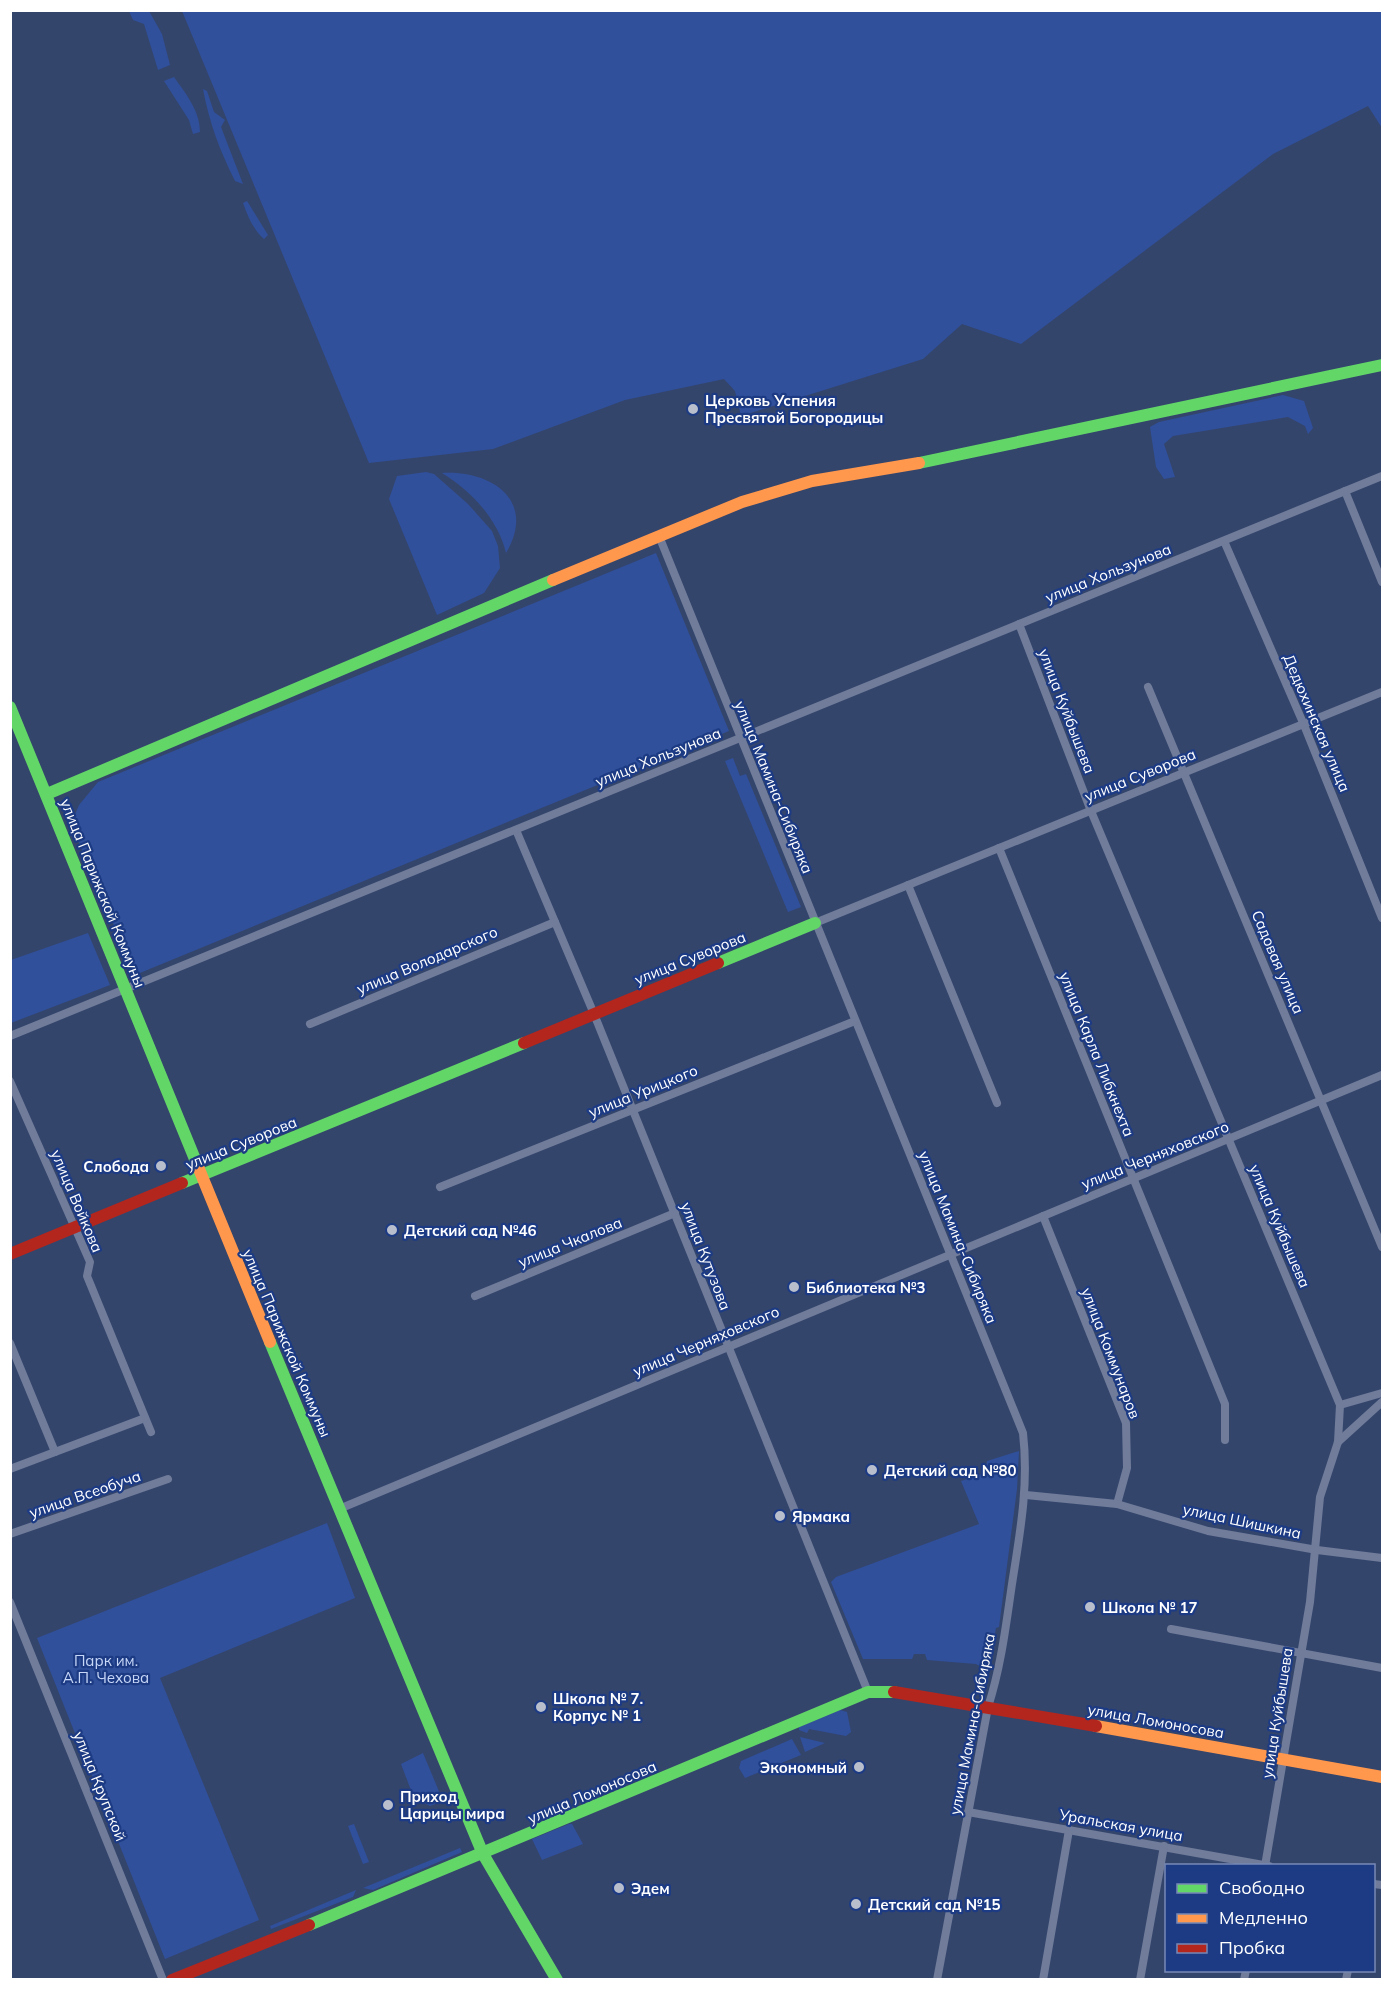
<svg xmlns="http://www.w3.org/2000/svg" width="1393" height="1990" viewBox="0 0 1393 1990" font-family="Mulish,sans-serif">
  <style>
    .green { fill: #30509b }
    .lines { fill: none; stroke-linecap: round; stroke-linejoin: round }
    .street { stroke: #707c9a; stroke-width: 8 }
    .fast { stroke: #63d668; stroke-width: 12 }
    .slow { stroke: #ff974d; stroke-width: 12 }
    .jam { stroke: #b3261e; stroke-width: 12 }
    .poi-dot { fill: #b8becc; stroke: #1c3b84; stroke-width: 2 }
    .labels { text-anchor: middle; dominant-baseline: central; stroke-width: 4.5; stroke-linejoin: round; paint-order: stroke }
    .poi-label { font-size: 15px; font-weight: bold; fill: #fff; stroke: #1c3b84; text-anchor: start }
    .street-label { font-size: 15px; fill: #fff; stroke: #1c3b84 }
    .park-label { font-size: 15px; fill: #c7d7f8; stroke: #1c3b84 }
  </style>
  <rect width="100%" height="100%" fill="#34456c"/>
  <g class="green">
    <polygon points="129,11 149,11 162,34 170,65 158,70 144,24 133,20"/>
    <polygon points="182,11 1382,11 1382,128 1368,106 1273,154 1021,344 962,324 923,359 741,416 735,391 724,379 625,400 493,449 369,463"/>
    <path d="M174 77C186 94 200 111 200 132L193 134 189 120 164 81Z"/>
    <path d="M203 89 207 91 214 112 225 120 221 127 243 184 235 181C220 151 209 122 203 89Z"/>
    <path d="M247 201 268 235 264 239C253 229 248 217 243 203Z"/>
    <polygon points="1283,395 1304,401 1313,428 1308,434 1305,426 1288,417 1173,436 1164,444 1175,477 1164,479 1156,467 1150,427 1159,422"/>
    <polygon points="426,472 434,474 468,504 492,531 498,546 500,568 484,593 437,615 389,499 397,476"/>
    <path d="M442 473C492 470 537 501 506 553 498 519 471 491 442 473Z"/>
    <polygon points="656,553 729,731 135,975 71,824 79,805 98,782"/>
    <polygon points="733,758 740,776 746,774 801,907 788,912 725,761"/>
    <polygon points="88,933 110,985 11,1023 11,960"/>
    <polygon points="1019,1451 1017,1489 999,1627 996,1628 989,1671 976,1664 927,1660 925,1654 914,1654 912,1659 863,1659 831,1582 836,1577 979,1524 961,1481 985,1473 987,1461"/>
    <polygon points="327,1523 355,1598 160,1678 259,1920 165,1959 37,1638"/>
    <polygon points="840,1710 847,1712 851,1732 846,1736 809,1729 807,1733 799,1730 799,1727"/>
    <polygon points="800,1737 825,1743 805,1752"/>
    <polygon points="792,1739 801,1755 745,1778 739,1768 741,1761"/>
    <polygon points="423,1753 443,1801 430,1806 414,1798 401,1764"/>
    <polygon points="354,1824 369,1862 363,1864 348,1826"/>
    <polygon points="569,1824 572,1824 583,1844 542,1860 532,1839"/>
    <polygon points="460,1848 462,1852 373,1890 363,1888"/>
    <polygon points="356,1890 353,1897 271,1929 270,1926"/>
  </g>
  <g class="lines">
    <g class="street">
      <polyline points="1345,491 1382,582"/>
      <path d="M659 536 1023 1433C1029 1485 1020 1533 1012 1584 1006 1625 1001 1667 988 1707L937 1980"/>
      <polyline points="1224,541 1304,725 1382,918"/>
      <polyline points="1019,624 1091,811 1340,1405 1338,1442 1320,1497 1310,1602 1265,1866"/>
      <polyline points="1148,687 1382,1247"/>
      <polyline points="516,830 594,1014 868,1692"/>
      <polyline points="999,848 1225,1404 1225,1440"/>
      <polyline points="908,885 997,1103"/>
      <polyline points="815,923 1382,692"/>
      <polyline points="310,1024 555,922"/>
      <polyline points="10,1036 1382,476"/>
      <polyline points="10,1081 90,1262 87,1276 151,1432"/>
      <polyline points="440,1187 855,1021"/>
      <polyline points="1043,1216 1126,1423 1127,1468 1117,1504"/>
      <polyline points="475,1296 675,1213"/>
      <polyline points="10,1343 55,1452"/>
      <polyline points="1340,1405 1382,1393"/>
      <polyline points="1338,1442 1382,1402"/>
      <polyline points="10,1469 145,1418"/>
      <polyline points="1026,1495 1117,1504 1208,1531 1317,1550 1382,1558"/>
      <polyline points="339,1509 1382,1075"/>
      <polyline points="10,1534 168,1479"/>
      <polyline points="10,1602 163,1980"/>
      <polyline points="1171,1629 1382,1668"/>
      <polyline points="968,1812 1269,1866"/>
      <polyline points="1374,1884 1382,1885"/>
      <polyline points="1043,1980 1069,1830"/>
      <polyline points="1140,1980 1164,1846"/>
      <polyline points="1244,1980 1246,1970"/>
      <polyline points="1346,1980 1348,1970"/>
    </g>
    <g class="fast">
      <polyline points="919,463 1382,365"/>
      <polyline points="10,707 199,1169"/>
      <polyline points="47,794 553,580"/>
      <polyline points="718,963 815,923"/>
      <polyline points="182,1183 524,1043"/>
      <polyline points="270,1342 483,1854 557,1980"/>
      <polyline points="309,1925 868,1692 894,1692"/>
    </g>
    <g class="slow">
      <polyline points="553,580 742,502 812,481 919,463"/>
      <polyline points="199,1169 270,1342"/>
      <polyline points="1096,1726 1382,1777"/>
    </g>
    <g class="jam">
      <polyline points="524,1043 718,963"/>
      <polyline points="10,1254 182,1183"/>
      <polyline points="894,1692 1096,1726"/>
      <polyline points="172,1980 309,1925"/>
    </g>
  </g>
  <g class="poi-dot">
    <circle cx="693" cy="409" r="6"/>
    <circle cx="161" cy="1166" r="6"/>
    <circle cx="392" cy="1230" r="6"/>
    <circle cx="794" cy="1287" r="6"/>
    <circle cx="872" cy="1470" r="6"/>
    <circle cx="780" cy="1516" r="6"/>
    <circle cx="1090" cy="1607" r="6"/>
    <circle cx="541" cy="1707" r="6"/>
    <circle cx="859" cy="1767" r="6"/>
    <circle cx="388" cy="1805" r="6"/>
    <circle cx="619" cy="1888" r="6"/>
    <circle cx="856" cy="1904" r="6"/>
  </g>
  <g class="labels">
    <g class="poi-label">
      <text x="705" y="400">Церковь Успения<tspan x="705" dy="17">Пресвятой Богородицы</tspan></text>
      <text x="149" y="1166" text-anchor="end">Слобода</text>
      <text x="404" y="1230">Детский сад №46</text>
      <text x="806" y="1287">Библиотека №3</text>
      <text x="884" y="1470">Детский сад №80</text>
      <text x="792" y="1516">Ярмака</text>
      <text x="1102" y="1607">Школа № 17</text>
      <text x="553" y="1698">Школа № 7.<tspan x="553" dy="17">Корпус № 1</tspan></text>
      <text x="847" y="1767" text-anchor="end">Экономный</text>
      <text x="400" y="1796">Приход<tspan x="400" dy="17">Царицы мира</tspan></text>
      <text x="631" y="1888">Эдем</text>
      <text x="868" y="1904">Детский сад №15</text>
    </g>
    <g class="street-label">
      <text transform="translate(1108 573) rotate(-22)">улица Хользунова</text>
      <text transform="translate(1067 711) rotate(69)">улица Куйбышева</text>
      <text transform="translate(1317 723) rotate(67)">Дедюхинская улица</text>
      <text transform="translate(658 757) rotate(-22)">улица Хользунова</text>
      <text transform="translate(1140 775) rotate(-22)">улица Суворова</text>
      <text transform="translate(774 787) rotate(68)">улица Мамина-Сибиряка</text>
      <text transform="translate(103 893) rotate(68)">улица Парижской Коммуны</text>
      <text transform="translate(690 958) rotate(-22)">улица Суворова</text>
      <text transform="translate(427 960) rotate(-23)">улица Володарского</text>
      <text transform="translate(1278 962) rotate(67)">Садовая улица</text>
      <text transform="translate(1097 1054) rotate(68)">улица Карла Либкнехта</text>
      <text transform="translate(643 1091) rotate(-22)">улица Урицкого</text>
      <text transform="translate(241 1143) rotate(-22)">улица Суворова</text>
      <text transform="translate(1155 1155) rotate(-22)">улица Черняховского</text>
      <text transform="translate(77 1201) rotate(67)">улица Войкова</text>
      <text transform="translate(1280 1226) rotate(67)">улица Куйбышева</text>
      <text transform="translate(958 1237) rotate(68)">улица Мамина-Сибиряка</text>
      <text transform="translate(570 1242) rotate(-22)">улица Чкалова</text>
      <text transform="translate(706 1256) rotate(69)">улица Кутузова</text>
      <text transform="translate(706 1341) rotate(-23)">улица Черняховского</text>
      <text transform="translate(287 1343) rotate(67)">улица Парижской Коммуны</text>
      <text transform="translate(1111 1353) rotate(69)">улица Коммунаров</text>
      <text transform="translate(85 1494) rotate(-19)">улица Всеобуча</text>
      <text transform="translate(1242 1521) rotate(12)">улица Шишкина</text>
      <text transform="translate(1277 1713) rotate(-81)">улица Куйбышева</text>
      <text transform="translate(1156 1721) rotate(10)">улица Ломоносова</text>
      <text transform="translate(972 1724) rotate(-79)">улица Мамина-Сибиряка</text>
      <text transform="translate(100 1786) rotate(68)">улица Крупской</text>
      <text transform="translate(592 1792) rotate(-23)">улица Ломоносова</text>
      <text transform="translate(1121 1825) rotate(10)">Уральская улица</text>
    </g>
    <g class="park-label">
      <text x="106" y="1660">Парк им.<tspan x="106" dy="17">А.П. Чехова</tspan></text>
    </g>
  </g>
  <rect width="1393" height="1990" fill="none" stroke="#ffffff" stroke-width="24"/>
  <rect x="1165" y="1864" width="210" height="108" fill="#1c3b84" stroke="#7789b5" stroke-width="1.5"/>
  <rect x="1177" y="1884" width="30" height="9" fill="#63d668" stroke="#7789b5" stroke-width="1.5"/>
  <text x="1219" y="1894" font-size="18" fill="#ffffff">Свободно</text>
  <rect x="1177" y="1914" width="30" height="9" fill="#ff974d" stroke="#7789b5" stroke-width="1.5"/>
  <text x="1219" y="1924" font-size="18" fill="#ffffff">Медленно</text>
  <rect x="1177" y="1944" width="30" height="9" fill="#b3261e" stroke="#7789b5" stroke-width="1.5"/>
  <text x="1219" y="1954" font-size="18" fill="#ffffff">Пробка</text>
</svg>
